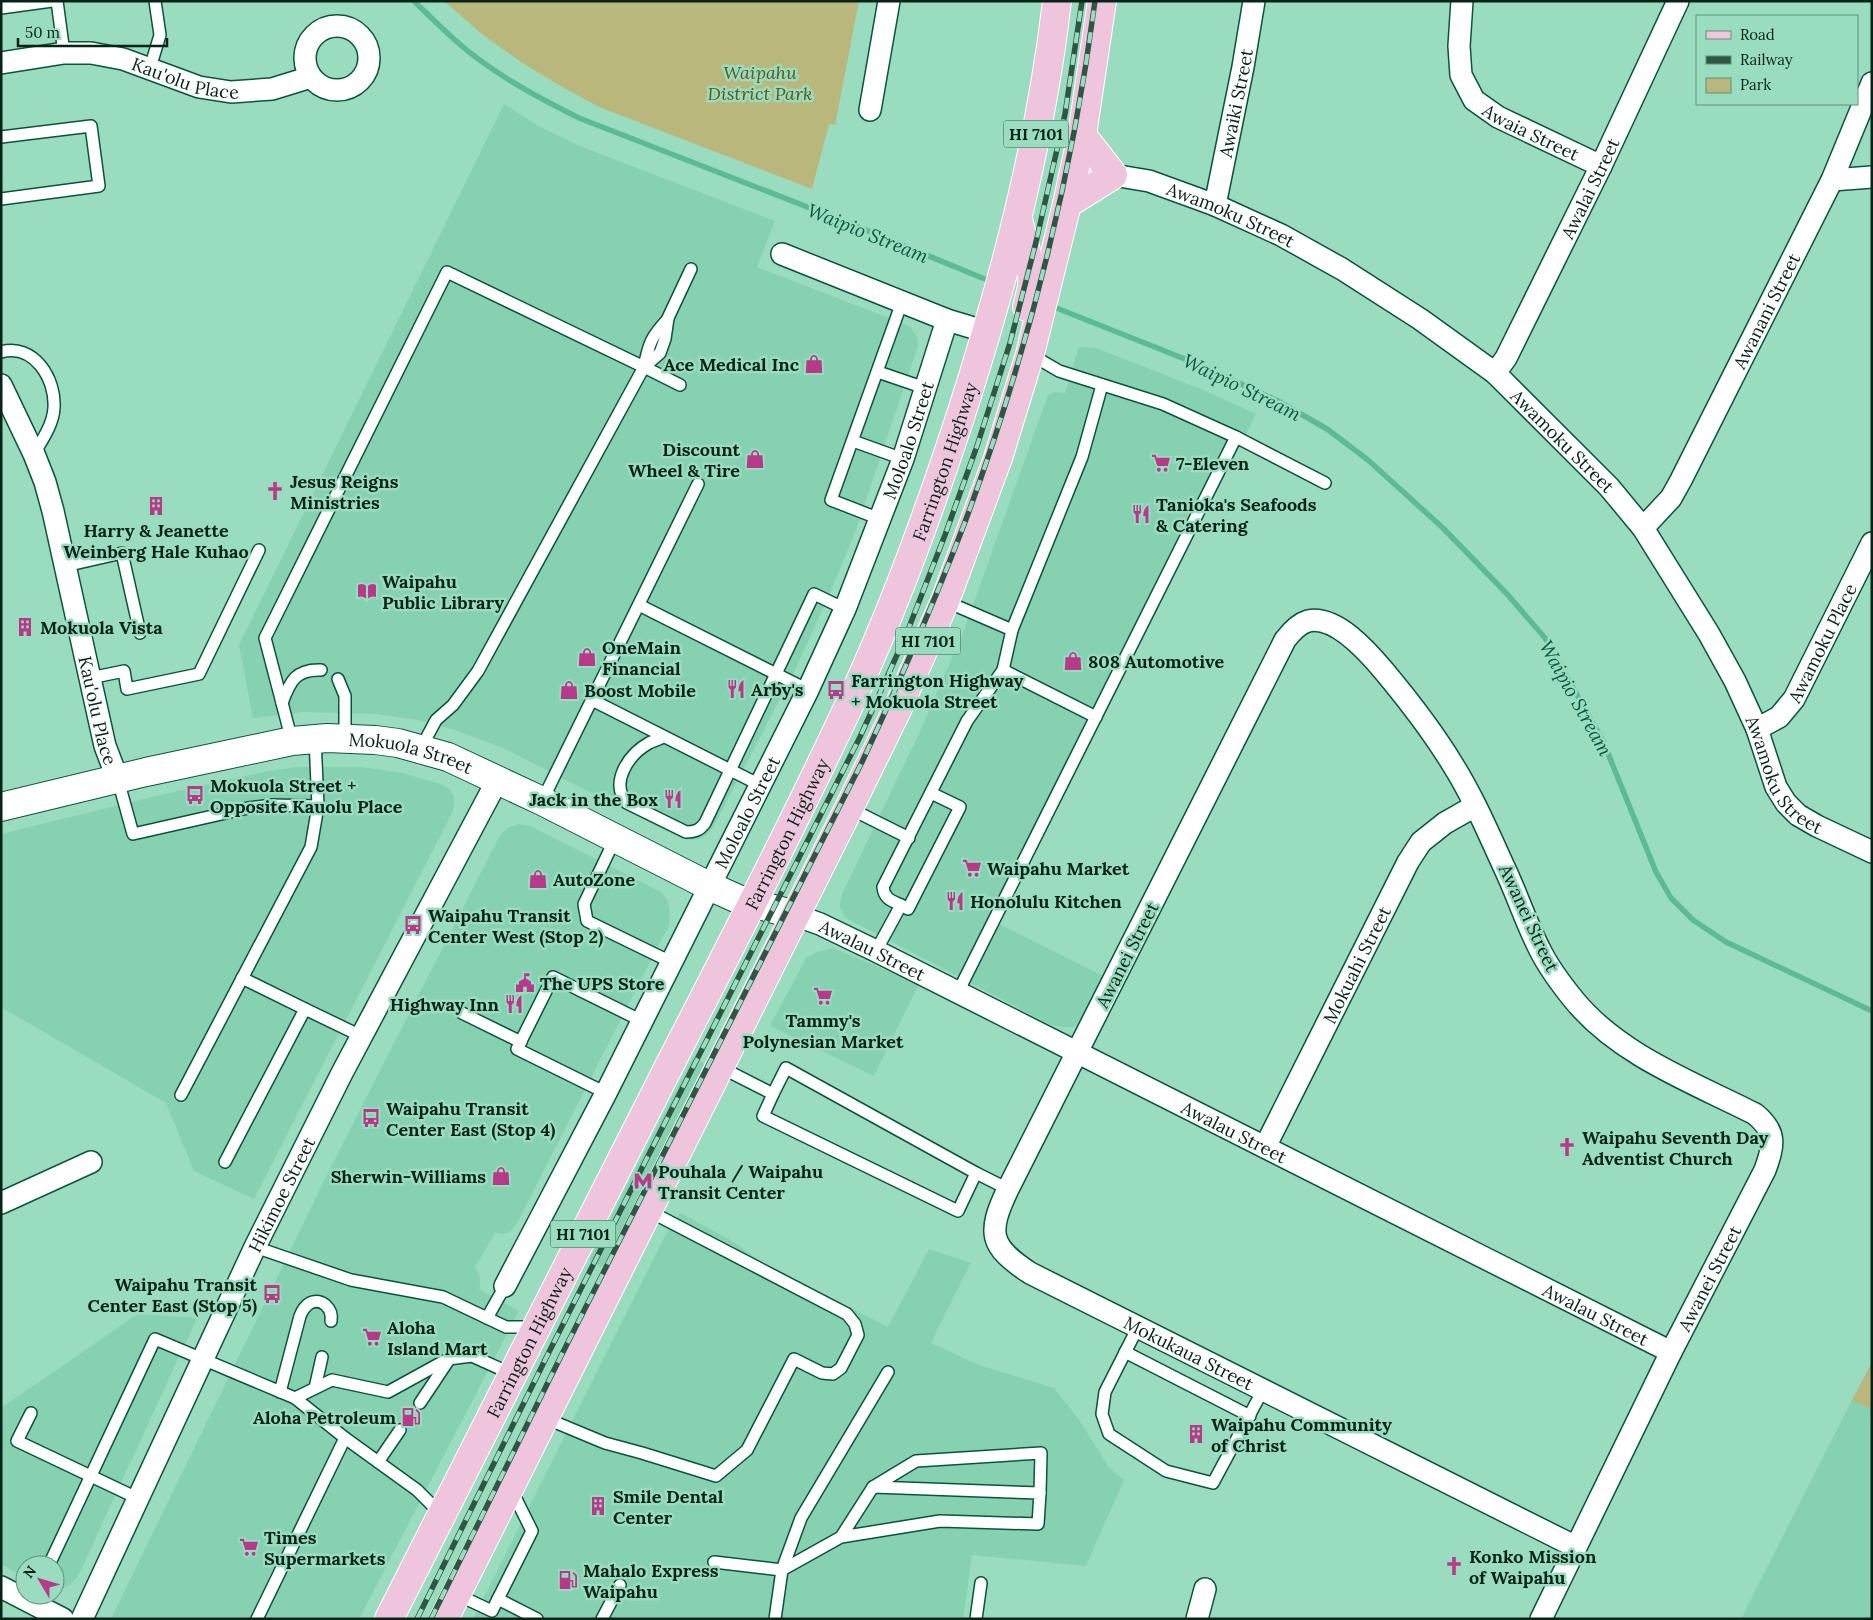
<svg xmlns="http://www.w3.org/2000/svg" width="1873" height="1620" viewBox="0 0 1873 1620" font-family="Lora,serif">
  <style>
    .built { fill: #85d1b1 }
    .green { fill: #bab77d }
    .lines { fill: none; stroke-linecap: round; stroke-linejoin: round }
    .stream { stroke: #5bbb95; stroke-width: 5.5 }
    .service-casing { stroke: #0a543d; stroke-width: 14 }
    .minor-casing { stroke: #0a543d; stroke-width: 24 }
    .tertiary-casing { stroke: #0a543d; stroke-width: 30 }
    .primary-casing { stroke: #fff; stroke-width: 30 }
    .service { stroke: #fff; stroke-width: 11 }
    .minor { stroke: #fff; stroke-width: 21 }
    .tertiary { stroke: #fff; stroke-width: 28 }
    .primary { stroke: #eec5dc; stroke-width: 28 }
    .rail-casing { stroke: #2f5545; stroke-width: 5.5 }
    .rail { stroke: #9adcbf; stroke-width: 4; stroke-dasharray: 11; stroke-linecap: butt }
    .labels { text-anchor: middle; dominant-baseline: central; stroke-width: 5; stroke-linejoin: round; paint-order: stroke }
    .shield { fill: #9adcbf; stroke: #335a4a; stroke-width: 1 }
    .shield-label { font-size: 16px; font-weight: bold; fill: #072318 }
    .park-label { font-size: 18px; font-style: italic; fill: #5d5819; stroke: #9adcbf }
    .street-label { font-size: 18px; fill: #072318; stroke: #9adcbf }
    .poi-label { font-size: 18px; font-weight: bold; fill: #072318; stroke: #9adcbf; text-anchor: start }
    .water-label { font-size: 19px; font-style: italic; fill: #08583f; stroke: #9adcbf }
  </style>
  <rect width="100%" height="100%" fill="#9adcbf"/>
  <g class="built">
    <polygon points="504,104 540,127 582,147 775,221 757,267 910,326 918,338 918,346 854,535 832,588 796,668 714,826 707,835 699,839 689,840 680,838 503,748 455,730 418,720 377,714 304,712 253,718 239,645"/>
    <polygon points="1079,347 1096,348 1201,389 1256,414 999,924 1105,977 1083,1021 1073,1027 1061,1027 1049,1024 846,918 840,907 841,896 916,740 963,633 1048,395 1054,392 1065,393"/>
    <polygon points="296,767 361,767 402,773 441,784 449,789 454,796 454,805 452,813 254,1199 194,1171 166,1103 1,1007 1,834 169,793 263,772"/>
    <polygon points="518,824 530,826 661,892 668,901 670,912 669,925 516,1225 510,1232 503,1234 495,1233 475,1267 479,1274 480,1284 479,1289 519,1311 359,1619 111,1619 329,1171 499,837 507,828"/>
    <polygon points="833,948 919,984 874,1076 770,1026 806,958 817,952"/>
    <polygon points="693,1058 714,1069 608,1270 589,1260"/>
    <polygon points="680,1213 732,1241 762,1262 888,1327 929,1249 971,1263 931,1343 979,1365 1054,1388 1080,1421 1109,1468 1124,1480 1086,1566 972,1555 963,1619 473,1619 665,1236"/>
    <polygon points="138,1314 197,1318 78,1576 70,1585 63,1588 55,1589 55,1565 25,1565 25,1577 1,1564 1,1408"/>
    <polygon points="1852,1400 1872,1410 1872,1619 1741,1619"/>
  </g>
  <g class="green">
    <polygon points="444,1 859,1 835,125 829,124 812,189 599,107 557,84 518,60 482,34"/>
    <polygon points="1872,1362 1872,1410 1852,1400"/>
  </g>
  <g class="lines">
    <g class="stream">
      <path d="M414 1C428 15 442 28 456 41 492 73 537 97 579 118L851 224 992 282"/>
      <polyline points="1049,305 1200,365 1278,401 1327,429 1368,460 1443,528 1508,595 1545,638 1603,741 1656,872 1671,898 1693,920 1726,942 1872,1011"/>
    </g>
    <g class="service-casing">
      <g id="service">
        <polyline points="57,1 64,53"/>
        <polyline points="1,8 52,1"/>
        <polyline points="150,68 160,35 155,1"/>
        <polyline points="1,137 91,126 99,186 1,199"/>
        <path d="M1 352C34 343 56 379 54 408 53 425 42 440 34 454"/>
        <polyline points="1030,354 1059,371 1163,404 1236,437 1325,483"/>
        <polyline points="644,367 660,353 665,339 668,318 691,269"/>
        <path d="M644 367C649 343 651 337 668 319"/>
        <polyline points="644,367 680,385"/>
        <polyline points="878,372 925,388"/>
        <polyline points="853,441 903,459"/>
        <polyline points="880,519 831,500 902,302"/>
        <polyline points="65,566 122,553 140,633"/>
        <polyline points="945,601 1012,630"/>
        <polyline points="639,605 808,690"/>
        <polyline points="1003,670 1096,717"/>
        <polyline points="90,678 124,671 127,689 199,674 259,550"/>
        <polyline points="338,679 345,696 345,738"/>
        <polyline points="592,700 760,785"/>
        <path d="M282 703C290 681 296 669 321 670"/>
        <path d="M664 737C659 739 653 741 649 743 629 754 609 783 627 803L686 832C695 832 700 830 705 823L814 594 845 609"/>
        <polyline points="292,741 265,638 447,272 644,367 478,671 453,705 436,720 421,748"/>
        <polyline points="118,780 133,834 248,808 272,805 318,806"/>
        <polyline points="542,801 698,484"/>
        <polyline points="849,808 909,838"/>
        <polyline points="615,839 584,904 587,921 671,962"/>
        <path d="M901 905C892 901 884 899 883 887L967 721 1003 670 1012 630 1082 457 1102 385"/>
        <polyline points="876,951 901,905 908,909 960,807 931,793"/>
        <polyline points="242,978 305,1009"/>
        <polyline points="958,992 1236,437"/>
        <polyline points="462,1013 521,1042"/>
        <polyline points="720,1067 773,1094 763,1116 958,1211 976,1173 1008,1189"/>
        <polyline points="606,1093 517,1049 553,977 642,1021"/>
        <polyline points="773,1094 786,1068 976,1173"/>
        <polyline points="181,1095 311,847 318,806 315,739"/>
        <polyline points="225,1162 305,1009 361,1036"/>
        <polyline points="255,1247 351,1280 443,1297 506,1327 535,1327"/>
        <polyline points="487,1318 505,1286"/>
        <polyline points="1138,1327 1105,1392 1102,1414 1109,1434 1166,1471 1213,1483 1263,1390"/>
        <polyline points="1125,1352 1250,1416"/>
        <polyline points="315,1388 322,1357"/>
        <path d="M280 1392 300 1316C302 1311 305 1306 310 1303 322 1297 333 1309 331 1321"/>
        <polyline points="295,1398 332,1380 388,1392 448,1359 472,1356 512,1374"/>
        <polyline points="420,1403 448,1361"/>
        <polyline points="31,1413 17,1441 137,1498"/>
        <polyline points="545,1418 605,1443 642,1453 716,1476 747,1450 794,1359 822,1373 833,1374 841,1368 858,1335 855,1324 847,1314 649,1211"/>
        <polyline points="345,1438 417,1490 441,1514"/>
        <polyline points="378,1462 400,1430"/>
        <polyline points="873,1487 916,1461 1041,1453 1040,1493"/>
        <polyline points="714,1562 782,1570 801,1518 888,1372"/>
        <polyline points="49,1565 155,1339 295,1398 345,1438 257,1619"/>
        <polyline points="456,1594 492,1611 532,1531 511,1489"/>
        <polyline points="498,1599 537,1619"/>
        <polyline points="602,1619 620,1585"/>
        <polyline points="775,1619 782,1570 841,1537 940,1521 1038,1524 1040,1493 873,1487 841,1537"/>
        <polyline points="976,1619 981,1583"/>
      </g>
    </g>
    <g class="minor-casing">
      <g id="minor">
        <path id="s1" d="M1462 1 1459 46 1461 75 1474 100 1498 117 1601 166"/>
        <circle cx="337" cy="58" r="32"/>
        <path id="s2" d="M1 63 64 53H91L123 59 199 87 231 92 272 89 311 77"/>
        <polyline points="870,110 889,1"/>
        <path id="s3" d="M1113 175 1149 181 1215 205 1281 235 1342 269 1420 319 1495 373 1609 487 1643 528 1709 634 1735 681 1757 729 1776 787 1786 803 1798 815 1817 826 1872 852"/>
        <polyline points="1832,180 1872,177"/>
        <path id="s4" d="M1215 205 1243 67 1254 1"/>
        <polyline points="782,254 947,320 987,332"/>
        <path id="s5" d="M1495 373 1506 358 1601 166 1678 1"/>
        <path id="s6" d="M1 385 34 454 45 482 53 511 105 746 118 780"/>
        <path id="s7" d="M1643 528 1671 498 1681 480 1832 180 1872 83"/>
        <path id="s8" d="M1757 729 1779 717 1794 699 1872 543"/>
        <path id="s9" d="M795 915 820 924 876 951 1671 1352"/>
        <path id="s10" d="M1265 1147 1408 862 1421 842 1445 823 1475 806"/>
        <polyline points="1,1203 91,1162"/>
        <path id="s11" d="M505 1286 606 1093 808 690 845 609 903 459 947 320"/>
        <polyline points="1,1587 63,1619"/>
        <path id="s12" d="M82 1619 255 1247 342 1073 498 779"/>
        <polyline points="1197,1619 1205,1589"/>
        <path id="s13" d="M1541 1619 1671 1352 1765 1170C1774 1145 1777 1132 1755 1114 1692 1082 1619 1055 1574 1000 1561 984 1549 968 1540 950 1526 923 1517 894 1504 867 1488 832 1473 797 1453 765 1433 732 1409 701 1384 671 1368 652 1336 615 1308 621 1298 624 1291 632 1285 640L1008 1189C987 1233 989 1246 1030 1273L1576 1547"/>
      </g>
    </g>
    <g class="tertiary-casing">
      <g id="tertiary">
        <path id="s14" d="M1 807 146 772 292 741 327 738 375 740 398 743 448 757 542 801 709 886 738 899 795 915"/>
      </g>
    </g>
    <g class="primary-casing">
      <g id="primary">
        <polyline points="1067,204 1113,175 1082,135"/>
        <polyline points="1019,223 1032,275 1032,287 1027,307"/>
        <path id="s15" d="M389 1619C480 1440 569 1261 661 1082 728 951 796 820 858 686 899 595 933 501 964 405 1006 273 1041 139 1057 1"/>
        <polyline points="444,1619 849,808 897,710 945,601 998,458 1030,354 1067,204 1082,135 1102,1"/>
      </g>
    </g>
    <use href="#service" class="service"/>
    <use href="#minor" class="minor"/>
    <use href="#tertiary" class="tertiary"/>
    <use href="#primary" class="primary"/>
    <g class="rail-casing">
      <g id="rail">
        <polyline points="417,1619 549,1352 860,737 906,635 945,535 977,446 1010,343 1036,242 1065,114 1082,1"/>
        <path d="M431 1619 561 1356 862 762C899 683 934 603 965 522 1027 355 1072 178 1095 1"/>
      </g>
    </g>
    <use href="#rail" class="rail"/>
  </g>
  <defs>
    <g id="shop-bare" transform="scale(1.5)"><path d="M-5-2.5h2.3a2.7 3.5 0 0 1 5.4 0H5L5.5 6h-11ZM-1.5-2.5h3a1.5 2.3 0 0 0-3 0Z" fill="#b73a8a" stroke="#9adcbf" stroke-width="2.5" paint-order="stroke"/></g>
    <g id="supermarket-bare" transform="scale(1.5)"><path d="M-6-5.5h2.5l.6 2H6L4.5 2H-2.5L-4.4-4H-6ZM-1.5 3.2a1.3 1.3 0 1 0 .1 0ZM3 3.2a1.3 1.3 0 1 0 .1 0Z" fill="#b73a8a" stroke="#9adcbf" stroke-width="2.5" paint-order="stroke"/></g>
    <g id="church-bare" transform="scale(1.5)"><path d="M-1.2-6h2.4v3.5h3.3v2.4h-3.3V6h-2.4V-.1h-3.3v-2.4h3.3Z" fill="#b73a8a" stroke="#9adcbf" stroke-width="2.5" paint-order="stroke"/></g>
    <g id="building-bare" transform="scale(1.5)"><path d="M-4-6H4V6H1V3H-1V6H-4ZM-2.5-4.3h1.7v1.8h-1.7ZM.8-4.3h1.7v1.8H.8ZM-2.5-1h1.7V.8h-1.7ZM.8-1h1.7V.8H.8Z" fill="#b73a8a" stroke="#9adcbf" stroke-width="2.5" paint-order="stroke"/></g>
    <g id="restaurant-bare" transform="scale(1.5)"><path d="M-5-6h1v4h1v-4h1v4h1v-4h1v5L-1.5 .5V6h-2V.5L-5-1ZM5-6V6H3V1.5H1.5Q1.5-4 5-6Z" fill="#b73a8a" stroke="#9adcbf" stroke-width="2.5" paint-order="stroke"/></g>
    <g id="library-bare" transform="scale(1.5)"><path d="M-6-4Q-3-5.5-.7-3.5V5Q-3 3-6 4ZM6-4Q3-5.5 .7-3.5V5Q3 3 6 4Z" fill="#b73a8a" stroke="#9adcbf" stroke-width="2.5" paint-order="stroke"/></g>
    <g id="bus-bare" transform="scale(1.5)"><path d="M-5-6H5V4H4V6H2V4H-2V6H-4V4H-5ZM-3.5-4V0h7V-4ZM-3.5 1.2v1.5H-2V1.2ZM2 1.2v1.5H3.5V1.2Z" fill="#b73a8a" stroke="#9adcbf" stroke-width="2.5" paint-order="stroke"/></g>
    <g id="civic-bare" transform="scale(1.5)"><path d="M-.6-6.5H3V-4.5H.6V-3L4-1V1h2V6H-6V1h2V-1L-.6-3ZM-1.2 2.5V6h2.4V2.5Z" fill="#b73a8a" stroke="#9adcbf" stroke-width="2.5" paint-order="stroke"/></g>
    <g id="metro-bare" transform="scale(1.5)"><path d="M-5.5 5V-5H-3L0 0L3-5H5.5V5H3V-.5L0 4L-3-.5V5Z" fill="#b73a8a" stroke="#9adcbf" stroke-width="2.5" paint-order="stroke"/></g>
    <g id="fuel-bare" transform="scale(1.5)"><path d="M-5.5-6h7V0h2V4h1.3V-2.5L3-4.5l.8-.8L6-3V5H2.5V1h-1V6h-7ZM-4.2-4.7v3.2H.2V-4.7Z" fill="#b73a8a" stroke="#9adcbf" stroke-width="2.5" paint-order="stroke"/></g>
  </defs>
  <g fill-rule="evenodd">
    <use href="#shop-bare" x="814" y="364"/>
    <use href="#shop-bare" x="755" y="459"/>
    <use href="#supermarket-bare" x="1161" y="463"/>
    <use href="#church-bare" x="275" y="491"/>
    <use href="#building-bare" x="156" y="506"/>
    <use href="#restaurant-bare" x="1141" y="514"/>
    <use href="#library-bare" x="367" y="591"/>
    <use href="#building-bare" x="25" y="627"/>
    <use href="#shop-bare" x="587" y="657"/>
    <use href="#shop-bare" x="1073" y="661"/>
    <use href="#restaurant-bare" x="736" y="689"/>
    <use href="#shop-bare" x="569" y="690"/>
    <use href="#bus-bare" x="836" y="690"/>
    <use href="#bus-bare" x="195" y="795"/>
    <use href="#restaurant-bare" x="673" y="799"/>
    <use href="#supermarket-bare" x="972" y="868"/>
    <use href="#shop-bare" x="538" y="879"/>
    <use href="#restaurant-bare" x="955" y="901"/>
    <use href="#bus-bare" x="413" y="925"/>
    <use href="#civic-bare" x="525" y="983"/>
    <use href="#supermarket-bare" x="823" y="996"/>
    <use href="#restaurant-bare" x="514" y="1004"/>
    <use href="#bus-bare" x="371" y="1118"/>
    <use href="#church-bare" x="1567" y="1147"/>
    <use href="#shop-bare" x="501" y="1176"/>
    <use href="#metro-bare" x="643" y="1181"/>
    <use href="#bus-bare" x="272" y="1294"/>
    <use href="#supermarket-bare" x="372" y="1337"/>
    <use href="#fuel-bare" x="411" y="1417"/>
    <use href="#building-bare" x="1196" y="1434"/>
    <use href="#building-bare" x="598" y="1506"/>
    <use href="#supermarket-bare" x="249" y="1547"/>
    <use href="#church-bare" x="1454" y="1566"/>
    <use href="#fuel-bare" x="568" y="1580"/>
  </g>
  <g class="labels">
    <g class="shield">
      <rect x="1003.5" y="120.5" width="65" height="27" rx="4"/>
      <rect x="895.5" y="627.5" width="65" height="27" rx="4"/>
      <rect x="550.5" y="1220.5" width="65" height="27" rx="4"/>
    </g>
    <g class="shield-label">
      <text x="1036" y="134">HI 7101</text>
      <text x="928" y="641">HI 7101</text>
      <text x="583" y="1234">HI 7101</text>
    </g>
    <g class="park-label">
      <text x="760" y="72">Waipahu<tspan x="760" dy="21">District Park</tspan></text>
    </g>
    <g class="street-label">
      <text stroke="none"><textPath href="#s2" startOffset="189">Kau'olu Place</textPath></text>
      <text stroke="none"><textPath href="#s4" startOffset="104">Awaiki Street</textPath></text>
      <text stroke="none"><textPath href="#s1" startOffset="168">Awaia Street</textPath></text>
      <text stroke="none"><textPath href="#s5" startOffset="208">Awalai Street</textPath></text>
      <text stroke="none"><textPath href="#s3" startOffset="125">Awamoku Street</textPath></text>
      <text stroke="none"><textPath href="#s7" startOffset="251">Awanani Street</textPath></text>
      <text stroke="none"><textPath href="#s11" startOffset="938">Moloalo Street</textPath></text>
      <text stroke="none"><textPath href="#s3" startOffset="530">Awamoku Street</textPath></text>
      <text stroke="none"><textPath href="#s15" startOffset="1285">Farrington Highway</textPath></text>
      <text stroke="none"><textPath href="#s8" startOffset="111">Awamoku Place</textPath></text>
      <text stroke="none"><textPath href="#s6" startOffset="341">Kau'olu Place</textPath></text>
      <text stroke="none"><textPath href="#s14" startOffset="419">Mokuola Street</textPath></text>
      <text stroke="none"><textPath href="#s3" startOffset="935">Awamoku Street</textPath></text>
      <text stroke="none"><textPath href="#s11" startOffset="532">Moloalo Street</textPath></text>
      <text stroke="none"><textPath href="#s15" startOffset="880">Farrington Highway</textPath></text>
      <text transform="translate(1529 918) rotate(65)">Awanei Street</text>
      <text stroke="none"><textPath href="#s9" startOffset="85">Awalau Street</textPath></text>
      <text transform="translate(1127 955) rotate(-63)">Awanei Street</text>
      <text stroke="none"><textPath href="#s10" startOffset="204">Mokuahi Street</textPath></text>
      <text stroke="none"><textPath href="#s9" startOffset="490">Awalau Street</textPath></text>
      <text stroke="none"><textPath href="#s12" startOffset="469">Hikimoe Street</textPath></text>
      <text stroke="none"><textPath href="#s13" startOffset="380">Awanei Street</textPath></text>
      <text stroke="none"><textPath href="#s9" startOffset="895">Awalau Street</textPath></text>
      <text stroke="none"><textPath href="#s15" startOffset="310">Farrington Highway</textPath></text>
      <text stroke="none"><textPath href="#s13" startOffset="2181">Mokukaua Street</textPath></text>
    </g>
    <g class="poi-label">
      <text x="799" y="364" text-anchor="end">Ace Medical Inc</text>
      <text x="740" y="449" text-anchor="end">Discount<tspan x="740" dy="21">Wheel &amp; Tire</tspan></text>
      <text x="1176" y="463">7-Eleven</text>
      <text x="290" y="481">Jesus Reigns<tspan x="290" dy="21">Ministries</tspan></text>
      <text x="1156" y="504">Tanioka's Seafoods<tspan x="1156" dy="21">&amp; Catering</tspan></text>
      <text x="156" y="530" text-anchor="middle">Harry &amp; Jeanette<tspan x="156" dy="21">Weinberg Hale Kuhao</tspan></text>
      <text x="382" y="581">Waipahu<tspan x="382" dy="21">Public Library</tspan></text>
      <text x="40" y="627">Mokuola Vista</text>
      <text x="602" y="647">OneMain<tspan x="602" dy="21">Financial</tspan></text>
      <text x="1088" y="661">808 Automotive</text>
      <text x="851" y="680">Farrington Highway<tspan x="851" dy="21">+ Mokuola Street</tspan></text>
      <text x="751" y="689">Arby's</text>
      <text x="584" y="690">Boost Mobile</text>
      <text x="210" y="785">Mokuola Street +<tspan x="210" dy="21">Opposite Kauolu Place</tspan></text>
      <text x="658" y="799" text-anchor="end">Jack in the Box</text>
      <text x="987" y="868">Waipahu Market</text>
      <text x="553" y="879">AutoZone</text>
      <text x="970" y="901">Honolulu Kitchen</text>
      <text x="428" y="915">Waipahu Transit<tspan x="428" dy="21">Center West (Stop 2)</tspan></text>
      <text x="540" y="983">The UPS Store</text>
      <text x="499" y="1004" text-anchor="end">Highway Inn</text>
      <text x="823" y="1020" text-anchor="middle">Tammy's<tspan x="823" dy="21">Polynesian Market</tspan></text>
      <text x="386" y="1108">Waipahu Transit<tspan x="386" dy="21">Center East (Stop 4)</tspan></text>
      <text x="1582" y="1137">Waipahu Seventh Day<tspan x="1582" dy="21">Adventist Church</tspan></text>
      <text x="658" y="1171">Pouhala / Waipahu<tspan x="658" dy="21">Transit Center</tspan></text>
      <text x="486" y="1176" text-anchor="end">Sherwin-Williams</text>
      <text x="257" y="1284" text-anchor="end">Waipahu Transit<tspan x="257" dy="21">Center East (Stop 5)</tspan></text>
      <text x="387" y="1327">Aloha<tspan x="387" dy="21">Island Mart</tspan></text>
      <text x="396" y="1417" text-anchor="end">Aloha Petroleum</text>
      <text x="1211" y="1424">Waipahu Community<tspan x="1211" dy="21">of Christ</tspan></text>
      <text x="613" y="1496">Smile Dental<tspan x="613" dy="21">Center</tspan></text>
      <text x="264" y="1537">Times<tspan x="264" dy="21">Supermarkets</tspan></text>
      <text x="1469" y="1556">Konko Mission<tspan x="1469" dy="21">of Waipahu</tspan></text>
      <text x="583" y="1570">Mahalo Express<tspan x="583" dy="21">Waipahu</tspan></text>
    </g>
    <g class="water-label">
      <text transform="translate(868 233) rotate(22)">Waipio Stream</text>
      <text transform="translate(1242 387) rotate(26)">Waipio Stream</text>
      <text transform="translate(1576 698) rotate(61)">Waipio Stream</text>
    </g>
  </g>
  <rect width="1873" height="1620" fill="none" stroke="#072318" stroke-width="5"/>
  <rect x="1696" y="15" width="162" height="90" fill="#9adcbf" stroke="#5f927c"/>
  <rect x="1706" y="31" width="25" height="8" fill="#eec5dc" stroke="#5f927c"/>
  <text x="1740" y="40" font-size="15" fill="#072318">Road</text>
  <rect x="1706" y="56" width="25" height="8" fill="#2f5545" stroke="#5f927c"/>
  <text x="1740" y="65" font-size="15" fill="#072318">Railway</text>
  <rect x="1706" y="78" width="25" height="15" fill="#bab77d" stroke="#5f927c"/>
  <text x="1740" y="90" font-size="15" fill="#072318">Park</text>
  <g transform="translate(40 1580) rotate(308)"><circle r="24" fill="#9adcbf" stroke="#5f927c"/>
  <path d="M0-4L9 19L0 12L-9 19Z" fill="#b73a8a"/>
  <text y="-8" font-size="14" font-weight="bold" text-anchor="middle" fill="#072318">N</text>
  </g>
  <path d="M18 38v8h149v-8" fill="none" stroke="#072318" stroke-width="2.5"/>
  <text x="25" y="38" font-size="15" fill="#072318" stroke="#9adcbf" stroke-width="4" paint-order="stroke">50 m</text>
</svg>
